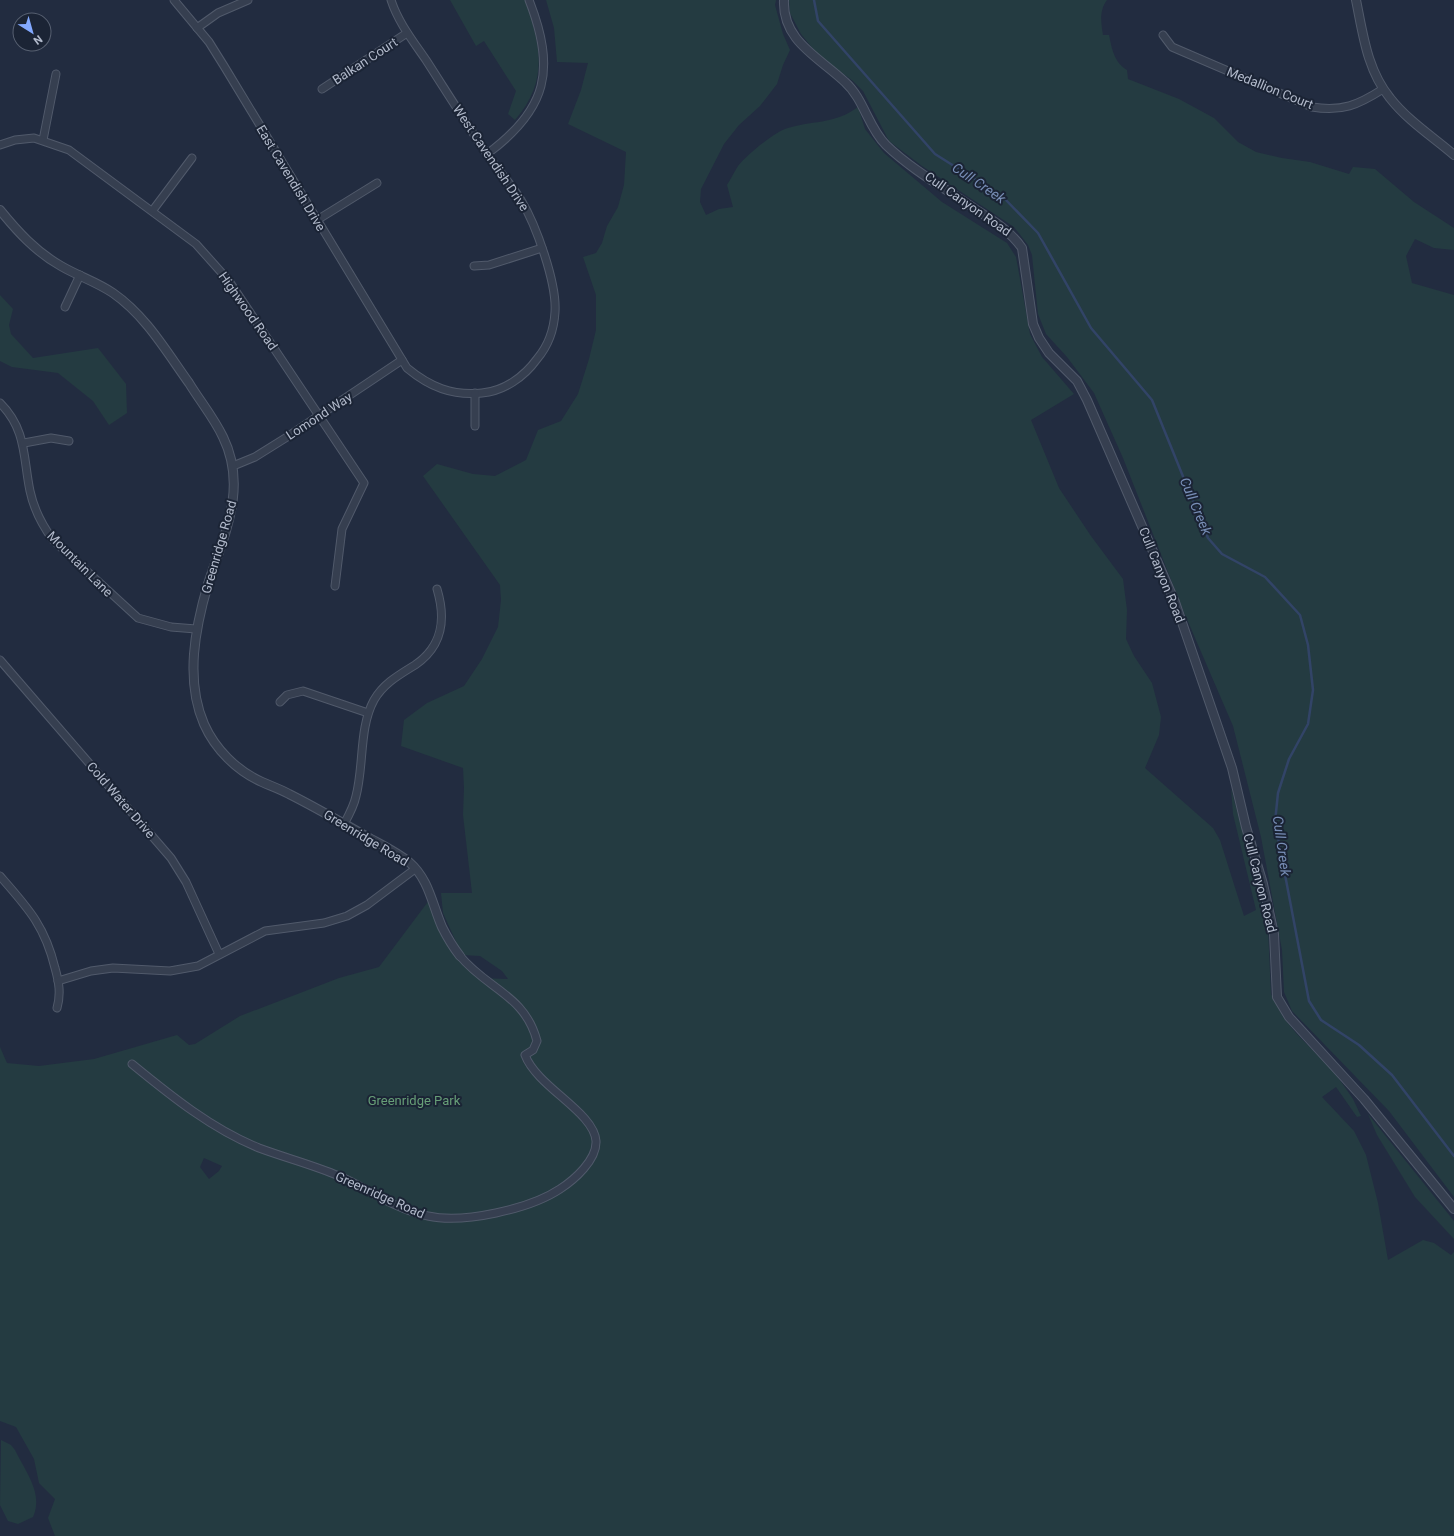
<svg xmlns="http://www.w3.org/2000/svg" width="1454" height="1536" viewBox="0 0 1454 1536" font-family="Roboto,sans-serif">
  <style>
    .green { fill: #243b41; fill-rule: evenodd }
    .lines { fill: none; stroke-linecap: round; stroke-linejoin: round }
    .stream { stroke: #324467; stroke-width: 2.5 }
    .minor-casing { stroke: #515a6b; stroke-width: 9 }
    .tertiary-casing { stroke: #515a6b; stroke-width: 10 }
    .minor { stroke: #363f50; stroke-width: 7 }
    .tertiary { stroke: #363f50; stroke-width: 8 }
    .labels { text-anchor: middle; dominant-baseline: central; stroke-width: 4; stroke-linejoin: round; paint-order: stroke }
    .street-label { font-size: 13px; fill: #b2bacb; stroke: #1b2435 }
    .park-label { font-size: 13px; fill: #679e77; stroke: #1b2435 }
    .water-label { font-size: 14px; font-style: italic; fill: #778db5; stroke: #1b2435 }
  </style>
  <rect width="100%" height="100%" fill="#222c40"/>
  <g class="green">
    <path d="M450 0H525C541 45 549 81 515 120L508 114 516 91 484 41 476 46Z"/>
    <path d="M546 0H776L775 5 783 34 790 50 783 65 777 84 760 106 739 125 724 144 701 189 700 202 706 215 719 209 733 207 727 185C731 179 734 172 738 166 747 155 772 134 785 129 811 120 834 125 858 107L865 129 884 153 942 202 1007 243 1016 257 1030 334 1042 357 1074 394 1031 420 1059 488 1091 536 1123 579 1127 610 1126 639 1134 656 1152 683 1161 717 1159 735 1145 768 1213 828 1220 840 1244 916 1256 910 1233 814 1231 788 1268 929 1271 994 1283 1017 1296 1033 1335 1073 1353 1099 1361 1116 1357 1117 1336 1087 1322 1097 1354 1131 1366 1155 1378 1203 1388 1260 1423 1240 1434 1243 1451 1255 1454 1252V1536H55L48 1518 55 1499 39 1483 34 1459 16 1427 0 1421V1047L7 1063 39 1066 94 1059 177 1035 189 1045 195 1044 240 1016 339 978 379 967 430 899 467 969 478 978 508 979 502 971 480 956 462 955 443 913 441 893H472L463 815 464 788 463 768 401 746 404 720 427 703 464 686 482 659 498 627 501 600 500 585 423 476 437 464 473 474 495 476 526 460 538 430 561 421 578 394 589 359 596 330V295L583 257 596 253 602 243 607 226 618 207 624 185 626 152 568 124 581 90 588 63 557 62 554 28ZM204 1158 222 1166 219 1171 209 1179 200 1167Z"/>
    <path d="M789 0H1107C1099 11 1101 22 1103 35H1109C1112 49 1114 62 1127 70L1128 79 1179 99 1214 118 1238 142 1256 152 1282 158 1310 162 1349 174 1353 167 1375 169 1414 202 1454 228V250L1434 248 1415 239 1406 256 1412 283 1454 295V1197L1389 1111 1292 1011 1284 992 1282 950 1261 837 1233 726 1183 610 1123 458 1094 393 1067 357 1046 334 1038 314 1032 255 1028 245 1014 227 922 166 889 141 863 91 853 81 818 55 801 34 790 13Z"/>
    <polygon points="0,295 13,309 9,325 11,334 33,358 98,348 126,384 127,413 109,425 93,401 58,373 12,367 0,361"/>
    <polygon points="1368,1114 1454,1221 1454,1239 1415,1197 1377,1135"/>
    <path d="M1 1440 11 1445 15 1450C25 1471 44 1494 33 1517L18 1524 8 1521 0 1505Z"/>
  </g>
  <g class="lines">
    <polyline class="stream" points="814,0 818,21 935,154 1003,197 1038,233 1091,328 1152,400 1208,538 1222,554 1265,577 1300,615 1308,645 1313,690 1308,724 1289,759 1278,793 1275,822 1309,1001 1321,1020 1359,1045 1392,1075 1454,1156"/>
    <g class="minor-casing">
      <g id="minor">
        <path d="M174 0 209 42 224 66 407 368C430 387 452 396 482 393 504 391 524 377 537 359 548 346 554 330 555 312 557 283 536 225 521 200 511 184 498 170 487 154 466 123 446 91 426 60 413 41 398 22 391 0"/>
        <polyline points="197,28 218,13 248,0"/>
        <path d="M1163 35 1172 47 1312 107C1342 112 1358 105 1383 89"/>
        <polyline points="322,89 407,33"/>
        <polyline points="43,140 56,74"/>
        <polyline points="0,145 15,140 34,138 69,150 196,244 229,281 364,483 342,529 335,586"/>
        <path d="M487 154C548 109 556 69 529 0"/>
        <polyline points="153,210 192,158"/>
        <polyline points="317,220 377,183"/>
        <polyline points="474,266 489,265 542,248"/>
        <polyline points="65,307 80,275"/>
        <path d="M0 403C27 430 23 458 30 491 34 510 42 525 53 540L138 618 171 627 196 629"/>
        <polyline points="475,426 475,393"/>
        <polyline points="24,443 51,438 69,441"/>
        <polyline points="233,466 255,457 287,437 402,360"/>
        <polyline points="0,660 171,858 186,882 219,954"/>
        <polyline points="280,702 287,695 303,691 368,713"/>
        <path d="M344 824C349 815 354 806 356 796 364 766 359 727 374 700 384 683 399 675 415 665 443 646 446 619 437 589"/>
        <path d="M0 876C28 908 45 926 55 968 59 982 61 994 57 1008"/>
        <polyline points="58,981 91,971 113,968 170,971 198,966 265,931 324,923 347,916 367,905 415,869"/>
        <path d="M132 1064C171 1096 212 1129 259 1148 286 1158 313 1165 339 1176 369 1189 396 1210 428 1216 463 1224 530 1209 560 1189 574 1180 597 1160 596 1141 594 1112 537 1087 525 1055L533 1050 537 1041C525 995 487 989 460 956"/>
      </g>
    </g>
    <g class="tertiary-casing">
      <g id="tertiary">
        <path d="M784 0C782 41 819 57 845 82 864 99 868 127 886 145 913 171 948 190 978 211 994 221 1011 232 1022 248L1033 324 1039 338 1049 353 1077 381 1087 400 1175 602 1232 768 1246 827 1263 884 1274 934 1277 997 1289 1017 1364 1099 1454 1209"/>
        <path d="M1356 0C1363 34 1367 70 1390 98 1407 120 1433 137 1454 155"/>
        <path d="M0 210C17 231 36 252 61 266 78 276 97 282 113 293 146 316 166 351 189 383 200 401 214 418 223 437 248 488 224 535 208 584 195 628 185 680 204 724 215 749 237 771 262 782 271 786 280 789 289 794 317 808 344 824 371 839 384 846 398 853 409 862 429 879 432 904 442 927 447 937 453 947 460 956"/>
      </g>
    </g>
    <use href="#minor" class="minor"/>
    <use href="#tertiary" class="tertiary"/>
  </g>
  <g class="labels">
    <g class="street-label">
      <text transform="translate(365 61) rotate(-33)">Balkan Court</text>
      <text transform="translate(1270 88) rotate(22)">Medallion Court</text>
      <text transform="translate(491 158) rotate(56)">West Cavendish Drive</text>
      <text transform="translate(291 178) rotate(59)">East Cavendish Drive</text>
      <text transform="translate(968 204) rotate(35)">Cull Canyon Road</text>
      <text transform="translate(248 311) rotate(55)">Highwood Road</text>
      <text transform="translate(319 416) rotate(-33)">Lomond Way</text>
      <text transform="translate(219 547) rotate(-74)">Greenridge Road</text>
      <text transform="translate(80 564) rotate(45)">Mountain Lane</text>
      <text transform="translate(1162 575) rotate(68)">Cull Canyon Road</text>
      <text transform="translate(121 800) rotate(49)">Cold Water Drive</text>
      <text transform="translate(366 838) rotate(31)">Greenridge Road</text>
      <text transform="translate(1260 883) rotate(76)">Cull Canyon Road</text>
      <text transform="translate(380 1195) rotate(24)">Greenridge Road</text>
    </g>
    <g class="park-label">
      <text x="414" y="1100">Greenridge Park</text>
    </g>
    <g class="water-label">
      <text transform="translate(979 183) rotate(34)">Cull Creek</text>
      <text transform="translate(1196 506) rotate(67)">Cull Creek</text>
      <text transform="translate(1282 846) rotate(82)">Cull Creek</text>
    </g>
  </g>
  <g transform="translate(32 32) rotate(143)"><circle r="19" fill="#1b2435" stroke="#576071"/>
  <path d="M0-3L7 15L0 10L-7 15Z" fill="#83a9ff"/>
  <text y="-6" font-size="11" font-weight="bold" text-anchor="middle" fill="#b2bacb">N</text>
  </g>
</svg>
